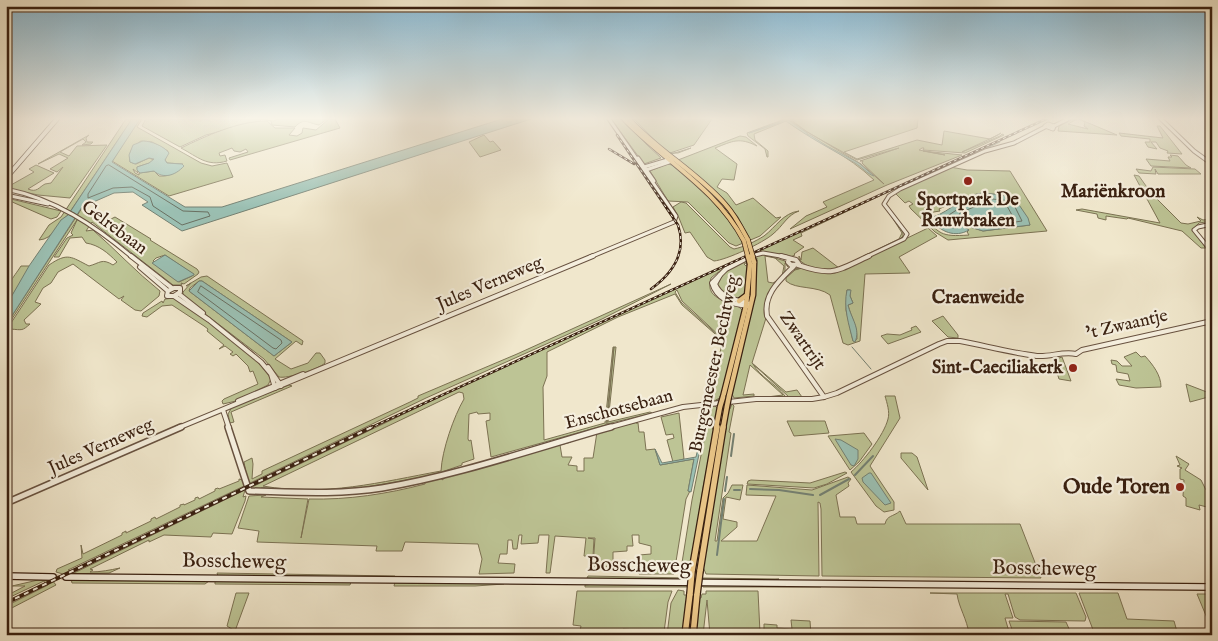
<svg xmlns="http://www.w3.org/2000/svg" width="1218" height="641" viewBox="0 0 1218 641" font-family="'IM FELL English',serif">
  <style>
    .green { fill: #bdc495; stroke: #7c7253; fill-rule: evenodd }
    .water { fill: #9bc0b3; stroke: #748072 }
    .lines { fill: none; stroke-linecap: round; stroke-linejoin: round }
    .shore { stroke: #6a7062; stroke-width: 1 }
    .stream-far1 { stroke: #748072; stroke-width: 1 }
    .stream { stroke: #748072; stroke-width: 2 }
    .secondary-tunnel { stroke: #ccbfa7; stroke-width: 5.5; stroke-dasharray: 5.5 2.5; stroke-linecap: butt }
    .tertiary-far2-casing { stroke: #685240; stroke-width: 5 }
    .tertiary-far1-casing { stroke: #685240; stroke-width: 6 }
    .tertiary-casing { stroke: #685240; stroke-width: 8 }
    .secondary-far1-casing { stroke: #3a2111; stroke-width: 5.5 }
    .secondary-casing { stroke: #3a2111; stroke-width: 8 }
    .primary-far2-casing { stroke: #3a2111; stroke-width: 5.5 }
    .primary-far1-casing { stroke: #3a2111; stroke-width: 7 }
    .primary-casing { stroke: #3a2111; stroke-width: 8 }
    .tertiary-far2 { stroke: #f5efde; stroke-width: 3 }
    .tertiary-far1 { stroke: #f5efde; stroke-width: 4 }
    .tertiary { stroke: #f5efde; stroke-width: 5 }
    .secondary-far1 { stroke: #f5efde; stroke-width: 4 }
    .secondary { stroke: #f5efde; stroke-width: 5.5 }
    .primary-far2 { stroke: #e8c486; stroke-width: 4 }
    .primary-far1 { stroke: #e8c486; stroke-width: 4.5 }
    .primary { stroke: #e8c486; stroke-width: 5.5 }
    .rail-far1-casing { stroke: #3a2111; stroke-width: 2.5 }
    .rail-casing { stroke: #3a2111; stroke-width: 4 }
    .rail-far1 { stroke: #f5efde; stroke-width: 1; stroke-dasharray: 3; stroke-linecap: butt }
    .rail { stroke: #f5efde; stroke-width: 2; stroke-dasharray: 5; stroke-linecap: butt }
    .primary-bridge-far2-casing { stroke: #3a2111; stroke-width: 5.5; stroke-linecap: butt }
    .primary-bridge-far1-casing { stroke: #3a2111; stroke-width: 7; stroke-linecap: butt }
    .primary-bridge-casing { stroke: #3a2111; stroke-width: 8; stroke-linecap: butt }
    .primary-bridge-far2 { stroke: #e8c486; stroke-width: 4 }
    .primary-bridge-far1 { stroke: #e8c486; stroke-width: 4.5 }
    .primary-bridge { stroke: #e8c486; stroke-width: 5.5 }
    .poi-dot { fill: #8f2418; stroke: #f5efde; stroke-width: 2 }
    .labels { text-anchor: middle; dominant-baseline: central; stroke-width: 4.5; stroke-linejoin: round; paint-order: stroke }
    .poi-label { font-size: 18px; font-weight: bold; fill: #3a2111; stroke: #f5efde }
    .street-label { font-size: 18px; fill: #3a2111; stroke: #f5efde }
    .neighbourhood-label { font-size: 19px; font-weight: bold; fill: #3a2111; stroke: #f5efde }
    .near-poi-label { font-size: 21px; font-weight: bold; fill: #3a2111; stroke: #f5efde; text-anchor: end }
    .near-street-label { font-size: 21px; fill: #3a2111; stroke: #f5efde }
  </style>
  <rect width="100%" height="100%" fill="#f0e7cc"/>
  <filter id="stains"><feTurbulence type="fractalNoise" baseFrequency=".004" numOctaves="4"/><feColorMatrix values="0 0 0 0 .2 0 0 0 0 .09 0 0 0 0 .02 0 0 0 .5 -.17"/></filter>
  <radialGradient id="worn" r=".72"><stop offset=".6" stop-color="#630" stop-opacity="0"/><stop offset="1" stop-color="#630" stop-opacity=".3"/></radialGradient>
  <g class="green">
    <path d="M126 119H132L68 215C56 224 54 239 39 240L49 225 61 217Z"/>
    <path d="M140 119H142L137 127 201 163 212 166 227 163 233 177 169 196 112 161ZM141 141 152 142 168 151 165 160 167 163 183 164C175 172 170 177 159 176L154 171 139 173V175L135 173 133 169 138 173 137 167 150 163 154 160 149 158 136 164 130 162C128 152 133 146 141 141Z"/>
    <polygon points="146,119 259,119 261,121 206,135 180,147 142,126"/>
    <path d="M260 119 274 121 278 119H327L319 125C308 123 304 117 295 127L272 125 271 121Z"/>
    <path d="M329 119H335L340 128 230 160 229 158 248 152 246 149 240 152 234 151 232 148 219 153 220 156 225 155 227 161C207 167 198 157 181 148 206 136 238 121 267 121L275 128H295L289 135 297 136 302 133 303 128 316 130Z"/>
    <polygon points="611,119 623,119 646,144 661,158 644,164"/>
    <polygon points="630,119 667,153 634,119 712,119 694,145 670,153 678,153 691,148 668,155 650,140"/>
    <path d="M785 119H788L806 131 861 164 884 184 862 163 863 161H860L899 148 857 160 807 132 790 119H918L917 128 844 152 857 159 917 140 942 145 944 131 990 139 1001 133 998 135 962 152 1000 136 1002 134 1004 135 965 153 923 150 924 148H922L919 150 945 155 923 151 962 155 887 185 790 229 806 216 827 207 823 202 874 180C848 155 815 141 786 121L754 134 755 140 768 151V157H767L765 149 748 136 747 133Z"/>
    <polygon points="1074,119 1077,119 1068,124 1088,129 1084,126 1085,122 1079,119 1117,135 1058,131 1059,126"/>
    <polygon points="1157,126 1160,126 1182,154 1167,153 1168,151 1160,148 1156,142 1151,142 1157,149 1148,147 1145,142 1150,142 1150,139 1121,136 1119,133 1163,138"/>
    <path d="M89 135 86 138 87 142H93L91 144 82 145 86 142 83 139 60 152 69 156 77 146 107 145 70 198 38 195 6 188V183L11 185 34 172 29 169 36 165 54 173 28 189C37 193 39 187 45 184L51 183 63 167 57 172 50 169 68 158 59 154 38 164Z"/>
    <polygon points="484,135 490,142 493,141 501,150 480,157 469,142"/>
    <path d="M740 136 746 137 757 146C739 137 733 141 715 148L737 164 734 180 722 179 717 187 727 193 736 205 753 198 776 218 781 217 760 236 736 246 729 243 688 202 668 201 650 171 667 164 672 165 704 190 745 240 729 212 716 197H717L729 210 749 239 738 217 725 201 678 160Z"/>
    <polygon points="1170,155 1178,156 1186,165 1191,168 1151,166 1146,159 1170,161 1168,157 1172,157"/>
    <path d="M950 167 967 170 1010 171 1047 231 948 240 935 232 911 209 909 206 913 204 909 201 905 203 895 193ZM982 193 1013 196 1030 225 983 231 955 222 969 230 967 232 969 235C940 237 940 234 921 214L940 211 939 209 968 196Z"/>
    <polygon points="1153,167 1195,169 1201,174 1158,174 1155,169 1156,174 1139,173 1136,169 1151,171"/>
    <polygon points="1134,175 1139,176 1151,193 1181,223 1188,224 1201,221 1197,217 1203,220 1212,219 1212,221 1199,223 1192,230 1206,248 1201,248 1182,231 1128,218 1127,219 1106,216 1106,220 1098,218 1097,214 1076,210 1082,209 1160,223"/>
    <path d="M890 191 801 233 802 236 793 240 804 247 794 254 795 255C786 261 775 251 765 253 747 255 724 266 711 278 703 303 735 299 743 311L721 397 716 400 730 398 711 401 710 399 723 339 682 301 677 290 675 292 681 302 721 338 722 340 682 305 675 294 618 317 547 352V376L543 387 544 440 605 423 613 347H616L608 422 650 412 652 413 607 424 614 347 606 425 491 457 486 421 490 420V413L478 414 477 412 469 414 468 439 469 441 471 440 474 459 462 463V465L430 476 361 488 319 490 261 488H265L264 491 252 490 250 488 441 396ZM459 392 463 393 464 399C454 416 442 450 441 471 381 482 324 497 263 486Z"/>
    <polygon points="11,199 61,211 57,217 51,219 10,201"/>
    <path d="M681 202 686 203 730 247 734 249C744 247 756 241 764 236 776 227 783 213 799 211 787 215 783 226 773 234 763 243 726 260 714 261L707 257 690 232 685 233 679 218 673 207Z"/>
    <path d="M82 208 107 223 122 236 123 235 107 221 115 217 151 239 150 240 197 269 199 272 198 274 184 284 181 283 182 285H169H173L92 222 86 231 93 230C116 250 136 272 160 291L159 296 141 311 135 310 121 300 124 296 119 299 73 264 58 272 51 283 43 288 35 302 41 304 24 320 26 324H30C22 331 23 330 10 329L11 323 49 265C68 252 71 257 89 266 100 263 102 258 113 265L117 262C108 253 99 245 86 243L82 237 70 238 59 257H54L67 238 73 235 71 233 77 220 6 328V325ZM165 255 193 274 192 276 179 282 153 261 156 258Z"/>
    <path d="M890 214 903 232V236L900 239C882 248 854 265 836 270 825 273 804 267 799 259V256L801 260 802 252 813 248 839 268 899 239 902 233Z"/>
    <path d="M928 228 937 236 899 257 910 273 865 274 860 341 848 345 843 343 830 295C817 285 796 290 786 281V278L795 270 802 268 792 270C800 264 823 274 835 273ZM847 290H850V296L853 303 848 305C851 317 857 326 857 339L853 341 846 310Z"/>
    <path d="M762 254 785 261 788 267 785 263V273L782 276 784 266 775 258 765 256 768 282 773 283 778 280 768 293 765 309 766 318 752 363 786 392 797 390 802 397H789L753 364C760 377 776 384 785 396L783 397 785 398 767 397 783 395 750 365 743 395 754 394V396L734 398 732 394 755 297 757 258 744 264 746 266 748 265 746 289 744 297 739 300 723 294 716 284C725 268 745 259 762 254Z"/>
    <path d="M21 266H29V269L6 305V301L9 299C2 289 14 277 21 266Z"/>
    <path d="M207 276 303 341 302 345 296 341 275 359 291 369 308 363 316 353H320L325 360V363C319 369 287 379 279 377L264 359 183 297V292L191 283 186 286 201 277ZM199 281H202L292 342 274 356 189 291 190 288Z"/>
    <polygon points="671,284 602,319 426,398 248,484 244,462 252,458 253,464 252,479 262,474 262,471 410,402 418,398 418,396 517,354"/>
    <path d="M175 298C205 319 252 349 271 379L268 385 236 401 223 404 222 401 224 399 258 384 253 371 250 372 248 366 236 354 233 356 230 354 233 352 225 346 219 349 224 345 207 331 208 329 204 326 172 305 162 306 147 317 142 316 143 313 162 301 163 303 165 299Z"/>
    <polygon points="943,316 958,335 958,338 948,337 932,321"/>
    <polygon points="916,326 921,332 888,344 881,336 887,334 900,335 912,330 911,328"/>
    <path d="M1136 352 1141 357 1145 356C1153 365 1161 375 1161 387L1136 388 1119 385 1116 379 1130 381 1128 374 1117 372 1116 365 1112 364 1111 360 1117 361 1122 366H1132L1124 357Z"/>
    <polygon points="1062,357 1071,381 1059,379 1053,360"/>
    <polygon points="1186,384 1212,394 1212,396 1190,402"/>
    <polygon points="289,385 292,386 231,412 234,422 230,423 228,414 232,407"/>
    <path d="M885 396H895L900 418 870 466 894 502V510L884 512 876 506 851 472C863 462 884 435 888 419 890 412 887 403 885 396Z"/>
    <path d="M732 404 734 406 729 432 731 433 715 541H717L723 498 728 493 732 485H743L740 500 726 497 723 519 737 522V527L721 541H757L776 496 746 495 747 485 812 490 848 477 851 479 848 483 849 486 836 495 840 517H855L857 524H885C887 515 893 517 900 511L906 524H1020L1041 578 822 576 821 509 820 503 818 502 819 576 706 574 703 567 728 409H730Z"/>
    <polygon points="711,406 715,406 718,409 703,488 691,568 685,573 681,569 692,500"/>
    <polygon points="679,413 684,459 673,462 667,440 674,438 673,434 666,435 661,417"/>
    <polygon points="787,421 825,421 829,433 794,436"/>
    <path d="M638 422 636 423H638L639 432H644L646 450 655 449 660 465 694 459 688 491H690L686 499 674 574H639V555L651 554V546L639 543V535H632L633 546H627V551L613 552V567L593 566 595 538H588L594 539 593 556H584L586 538 555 536 550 573H546L549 535H539L538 543 521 544 522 535H519L517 549H513L512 540H508L507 554H500L498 563 515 564 514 573 479 574 482 559 478 544 405 542 402 551H376L377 546 257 542 259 531 238 528 249 496 266 495 261 497 308 499 301 538 309 499C348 500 387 494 425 484V482L442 478V480L445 478 444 477 571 440V442L560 445 562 457H572L568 465 577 466V471H584V458H593L597 432Z"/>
    <polygon points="864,433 872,444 859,462 850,470 828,436"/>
    <polygon points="901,453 912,453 917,457 928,490 901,458"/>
    <polygon points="1176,456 1189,464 1185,470 1201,480 1206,490 1210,491 1211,508 1199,505 1200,510 1186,506 1186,498 1183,496 1184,480 1180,479 1180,469 1182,468 1177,466 1180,465"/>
    <polygon points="845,472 847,473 827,484 814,488 747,484 748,481 751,480 810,483"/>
    <path d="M239 479 243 480 244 486 68 570 73 571 74 573 245 490 243 497 246 496 245 501 232 534 213 533 211 537 164 535 149 542V540L90 569 93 570 90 572C101 572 110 570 120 568L109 573 63 574 56 572 57 569 82 558 81 545 83 554 122 535V533L126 531V533L151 521V519L155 517 156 519 180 507V505L184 504V505L195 500V498L198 497 199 499 215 491V489L218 488 219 489 239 481Z"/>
    <polygon points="217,573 395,576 395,578 218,576"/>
    <polygon points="588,576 687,578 688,580 703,580 703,578 779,579 763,581 597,579 587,578"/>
    <polygon points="71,579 209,581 205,584 72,583"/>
    <polygon points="38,580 52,580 56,585 6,611 6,606 48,585 48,582 45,583 44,581 6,599 6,596 25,586 12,586"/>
    <polygon points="215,581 351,582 350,585 215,584"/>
    <polygon points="395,582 504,583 504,584 475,586 394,586"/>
    <polygon points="595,584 821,586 821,587 703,587 702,585 686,585 687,587 585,587 585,585"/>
    <polygon points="678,590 684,591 684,595 688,595 683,635 667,635 671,603"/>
    <polygon points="577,591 672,591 668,602 664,632 623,629 622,635 579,635 581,626 573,625"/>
    <polygon points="706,591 758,591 760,633 764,633 764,624 777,625 777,628 792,629 791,620 810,621 811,635 710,635 707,600 703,635 695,635 699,598 701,598 702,594 706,594"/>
    <polygon points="236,593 249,593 235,631 227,626"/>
    <path d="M930 593H1076L1086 617 1085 621 1020 620 1015 617 1008 594H1005L1013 618H1005L1010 635H963L969 634C967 619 959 608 957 594Z"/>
    <polygon points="1079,593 1118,593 1127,619 1174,621 1178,635 1095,635"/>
    <polygon points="1197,594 1212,594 1212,630"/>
    <polygon points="1009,621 1066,622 1070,631 1075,632 1077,635 1014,635"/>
  </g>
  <g class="water">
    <polygon points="132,119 140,119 112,162 185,207 222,207 502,119 531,119 182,231 142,205 148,202 133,192 114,193 82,207 6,325 6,306 29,266 61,220 68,215"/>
    <path d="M785 120 790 121 807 133 808 135H810L827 146 859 163 874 176C867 174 862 167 855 163 831 149 808 137 786 121L749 133Z"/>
    <path d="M143 141C151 141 164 146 169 153L165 160 167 163 182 164 184 166C175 176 163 179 154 171L140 173 137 170V167L149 163 154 159 149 158 135 164 130 162 129 155 133 145Z"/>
    <path d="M982 193 1013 196 1028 218 1030 225 983 231 960 224 969 230C955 238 941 232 931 220L933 217C951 211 962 196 982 193Z"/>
    <polygon points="165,255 194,274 194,275 178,282 152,263"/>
    <polygon points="199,281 202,281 292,342 274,356 189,291"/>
    <path d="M847 290H851L850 296 853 303 848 305C851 318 861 329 855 342L853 341C849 325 843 307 847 290Z"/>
    <polygon points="705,417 707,417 691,492 688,491 694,459 660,465 655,449 662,463 696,457"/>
    <polygon points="835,439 841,440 858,450 858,459 854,466 851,465"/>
    <polygon points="869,473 871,473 891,503 885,505 863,482 862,478"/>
  </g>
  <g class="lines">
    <g class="shore">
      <polygon points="109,165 183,211 208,212 210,216 182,225 153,206 150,197 132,187 113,188 88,198 88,194 106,166"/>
      <polygon points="982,198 1012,201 1022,221 989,226 970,223 955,228 948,227 940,223 941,220 969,202"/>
      <polygon points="982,204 1007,206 1012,215 997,219 970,217 957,220 960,213"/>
      <polygon points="201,286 281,340 282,343 276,349 273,348 198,292"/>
    </g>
    <g class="stream-far1">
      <polyline points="987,148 1000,142"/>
      <polyline points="852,347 871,369"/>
    </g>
    <g class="stream">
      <polyline points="731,456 734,434"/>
      <polyline points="855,475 873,456"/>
      <polyline points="750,489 779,490 813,495"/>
      <polyline points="734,490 740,490"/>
      <polyline points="725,491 727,477"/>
      <polyline points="820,495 849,479"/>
      <polyline points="717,555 724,499"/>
    </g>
    <polyline class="secondary-tunnel" points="53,577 66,577"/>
    <g class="tertiary-far2-casing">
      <g id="tertiary-far2">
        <polyline points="1161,119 1194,151 1212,164"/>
        <polygon points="1048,124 1054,126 1053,129 1045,126"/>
        <polyline points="1054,126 1068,119"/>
        <polyline points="638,158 654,181"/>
        <polyline points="644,167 671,159"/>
        <polyline points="646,170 672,161"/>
        <path d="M6 189C55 199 94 225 132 257"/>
        <polyline points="6,195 48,204"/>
        <polyline points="1212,224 1198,227 1194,230 1212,252"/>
        <polyline points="590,257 674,222 676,216 609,119"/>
        <polyline points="747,257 763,253 786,257"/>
        <polyline points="866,257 904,239 907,234 884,204 889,196 900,189 985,151 1014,143 1045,127"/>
      </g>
    </g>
    <g class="tertiary-far1-casing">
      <g id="tertiary-far1">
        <polyline points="131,256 172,288"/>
        <polyline points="781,256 796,260 799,264 791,265 788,262 789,259"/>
        <path d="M798 265C834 277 836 271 869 256"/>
        <path d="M794 266C780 280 763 294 767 316L824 397"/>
        <polyline points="140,267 168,291"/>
        <path d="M720 275 715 284C721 298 734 299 747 303"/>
        <polygon points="174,288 180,288 180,292 174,296 167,296 168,291"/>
        <polyline points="179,294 203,313"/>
        <polyline points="174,296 209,320 261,362 271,374 275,388"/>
        <path d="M748 306C732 304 717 300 712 283L726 269 751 256"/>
        <polyline points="268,367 281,386"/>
        <polyline points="238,401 303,374"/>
        <polyline points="223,410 229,428"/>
        <polyline points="178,428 593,256"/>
        <path d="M607 428 683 407 756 399H812L824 397 837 393 939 344 947 341H960C986 346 1012 353 1037 356 1051 357 1063 351 1076 354L1082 350 1212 321"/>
      </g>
    </g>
    <g class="tertiary-casing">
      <g id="tertiary">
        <path d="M228 427 249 491C293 492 338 495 382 488 459 475 536 448 611 427"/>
        <polyline points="6,503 181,427"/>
      </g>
    </g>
    <g class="secondary-far1-casing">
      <polyline id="secondary-far1" points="6,178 57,119"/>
    </g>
    <g class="secondary-casing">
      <g id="secondary">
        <polyline points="6,576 53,577"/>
        <polyline points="66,577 1212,587"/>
      </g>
    </g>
    <g class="primary-far2-casing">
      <g id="primary-far2">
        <path d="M624 119C665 162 715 187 744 241"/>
        <path d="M629 119C658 151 697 172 725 204 735 215 741 227 748 240"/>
      </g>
    </g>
    <g class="primary-far1-casing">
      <g id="primary-far1">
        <polyline points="739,301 747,295"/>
        <polyline points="729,396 753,295 754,262"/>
        <polyline points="723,397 746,306 750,264"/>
        <polyline points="716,428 720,407"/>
        <polyline points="723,428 727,406"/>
      </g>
    </g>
    <g class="primary-casing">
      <g id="primary">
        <polyline points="692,571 717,427"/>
        <polyline points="700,571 723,427"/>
        <polyline points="685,635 690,594"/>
        <polyline points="693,635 697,594"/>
      </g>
    </g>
    <use href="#tertiary-far2" class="tertiary-far2"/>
    <use href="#tertiary-far1" class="tertiary-far1"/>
    <use href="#tertiary" class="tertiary"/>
    <use href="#secondary-far1" class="secondary-far1"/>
    <use href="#secondary" class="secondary"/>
    <use href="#primary-far2" class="primary-far2"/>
    <use href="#primary-far1" class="primary-far1"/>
    <use href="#primary" class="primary"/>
    <g class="rail-far1-casing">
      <g id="rail-far1">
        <path d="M617 135 678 225C687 252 673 273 651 289"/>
        <polyline points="609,149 634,164"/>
        <polyline points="370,428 1046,119"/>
      </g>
    </g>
    <g class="rail-casing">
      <polyline id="rail" points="6,603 372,427"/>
    </g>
    <use href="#rail-far1" class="rail-far1"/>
    <use href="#rail" class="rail"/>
    <g class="primary-bridge-far2-casing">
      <g id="primary-bridge-far2">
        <polyline points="748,240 753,257"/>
        <polyline points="744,241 748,257"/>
      </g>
    </g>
    <g class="primary-bridge-far1-casing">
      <g id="primary-bridge-far1">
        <polyline points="748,256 750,264"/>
        <polyline points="752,256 754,262"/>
        <polyline points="727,406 729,396"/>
        <polyline points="720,407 723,397"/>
      </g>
    </g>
    <g class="primary-bridge-casing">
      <g id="primary-bridge">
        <polyline points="690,594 692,571"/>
        <polyline points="697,594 700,571"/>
      </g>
    </g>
    <use href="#primary-bridge-far2" class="primary-bridge-far2"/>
    <use href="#primary-bridge-far1" class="primary-bridge-far1"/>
    <use href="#primary-bridge" class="primary-bridge"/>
  </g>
  <linearGradient id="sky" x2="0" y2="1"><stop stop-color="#89b9d3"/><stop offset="0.57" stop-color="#f8f4e8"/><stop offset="1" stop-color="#f8f4e8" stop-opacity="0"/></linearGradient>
  <rect width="1218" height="208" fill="url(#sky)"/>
  <g class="poi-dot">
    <circle cx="968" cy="181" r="5"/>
    <circle cx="1073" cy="368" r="5"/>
    <circle cx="1180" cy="487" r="5"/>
  </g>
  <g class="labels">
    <g class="poi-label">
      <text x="968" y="200">Sportpark De<tspan x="968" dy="21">Rauwbraken</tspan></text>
      <text x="1063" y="368" text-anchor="end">Sint-Caeciliakerk</text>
    </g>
    <g class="street-label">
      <text transform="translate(114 228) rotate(37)">Gelrebaan</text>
      <text transform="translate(490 284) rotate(-23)">Jules Verneweg</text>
      <text transform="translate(1127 325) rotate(-13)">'t Zwaantje</text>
      <text transform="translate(802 341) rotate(55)">Zwartrijt</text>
      <text transform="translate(715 364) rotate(-78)">Burgemeester Bechtweg</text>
      <text transform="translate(619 410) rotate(-15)">Enschotsebaan</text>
      <text transform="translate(101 447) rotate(-24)">Jules Verneweg</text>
    </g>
    <g class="neighbourhood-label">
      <text x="1113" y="192">Mariënkroon</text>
      <text x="978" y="298">Craenweide</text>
    </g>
    <g class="near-poi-label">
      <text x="1170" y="487">Oude Toren</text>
    </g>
    <g class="near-street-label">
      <text transform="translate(234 562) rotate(1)">Bosscheweg</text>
      <text transform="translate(639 566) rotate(1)">Bosscheweg</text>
      <text transform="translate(1044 569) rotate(1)">Bosscheweg</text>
    </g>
  </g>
  <rect width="1218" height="641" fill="none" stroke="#f0e7cc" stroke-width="25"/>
  <rect x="8" y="8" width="1203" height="626" fill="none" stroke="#3a2111" stroke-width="2.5"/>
  <rect x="12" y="12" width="1193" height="616" fill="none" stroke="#3a2111"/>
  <rect width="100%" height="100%" filter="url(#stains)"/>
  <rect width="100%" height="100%" fill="url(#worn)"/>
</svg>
